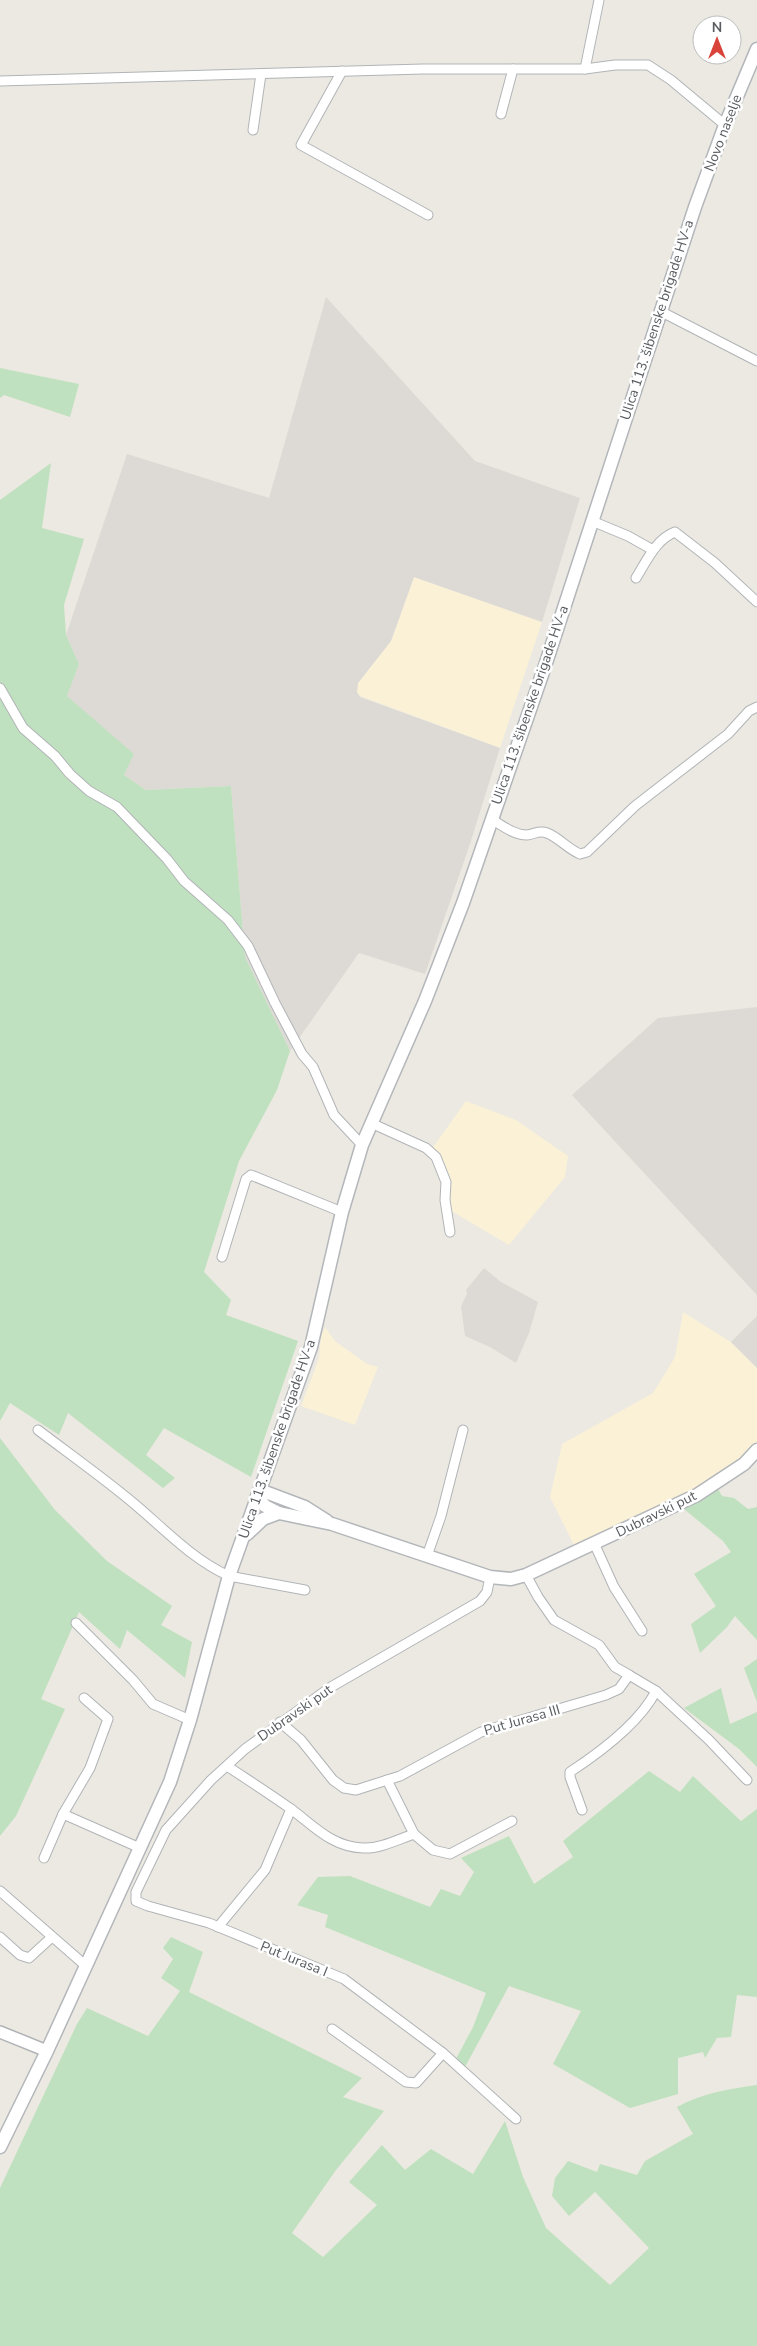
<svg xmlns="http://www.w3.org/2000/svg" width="757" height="2346" viewBox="0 0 757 2346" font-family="'Nunito Sans',sans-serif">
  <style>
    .commercial { fill: #faf1d7 }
    .industrial { fill: #dddad5 }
    .green { fill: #c0e1bf }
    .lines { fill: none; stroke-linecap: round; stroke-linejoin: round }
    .minor-casing { stroke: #b1b4b7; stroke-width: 11 }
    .tertiary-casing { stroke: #b1b4b7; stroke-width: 14 }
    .secondary-casing { stroke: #b3b6ba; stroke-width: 15 }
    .minor { stroke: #fff; stroke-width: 9 }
    .tertiary { stroke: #fff; stroke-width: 11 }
    .secondary { stroke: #fff; stroke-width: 12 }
    .labels { text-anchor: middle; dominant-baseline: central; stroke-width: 5; stroke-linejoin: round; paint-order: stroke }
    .street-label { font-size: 14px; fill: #595d60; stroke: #fff }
  </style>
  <rect width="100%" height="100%" fill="#ebe9e1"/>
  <g class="commercial">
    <polygon points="414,577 542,622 500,748 360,696 357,692 358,683 391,641"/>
    <polygon points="466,1101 516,1120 568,1156 565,1177 509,1245 448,1209 448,1199 431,1150"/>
    <polygon points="683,1312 731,1342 757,1368 757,1444 746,1456 699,1488 575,1547 550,1497 562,1444 653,1393 675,1357"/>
    <polygon points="325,1327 335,1341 367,1364 378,1367 355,1425 301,1406 319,1358 321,1336"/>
  </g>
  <g class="industrial">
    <polygon points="326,297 475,461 580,498 542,622 414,577 391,641 358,683 357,692 360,697 500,748 469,847 425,974 359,953 290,1051 245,957 231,786 146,790 124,775 133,754 66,696 79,664 66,635 127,454 269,498"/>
    <polygon points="757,1007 757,1295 572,1095 658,1018"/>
    <polygon points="484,1268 501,1282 538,1302 529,1333 516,1363 490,1347 465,1336 461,1306 467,1294 466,1290"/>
    <polygon points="757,1316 757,1368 731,1342"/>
  </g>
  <g class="green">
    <polygon points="0,368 79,384 70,417 4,395 0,398"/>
    <polygon points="51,463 42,528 84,539 64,605 66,635 79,664 67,696 134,754 124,775 146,790 231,786 245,957 290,1051 277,1090 239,1161 204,1272 231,1300 226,1315 298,1341 251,1477 164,1428 146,1455 175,1478 163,1488 68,1413 59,1435 10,1403 0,1421 0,500"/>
    <polygon points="0,1438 55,1510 107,1561 172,1606 161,1625 192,1642 185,1678 127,1630 120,1649 79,1612 41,1699 65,1709 16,1816 0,1836"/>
    <polygon points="718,1489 722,1496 734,1498 748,1509 757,1507 757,1640 735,1616 727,1627 700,1653 691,1624 716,1606 694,1574 731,1552 723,1541 684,1509"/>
    <polygon points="757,1659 757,1702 744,1668"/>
    <polygon points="721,1688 730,1724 757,1712 757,1767 739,1749 684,1708"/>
    <polygon points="649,1771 680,1792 693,1776 741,1821 757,1809 757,1997 737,1995 731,2037 717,2038 705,2058 703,2052 678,2058 678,2094 630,2108 553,2064 581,2011 509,1986 465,2067 456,2059 473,2027 486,1993 325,1927 328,1915 297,1905 318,1877 350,1876 430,1907 441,1889 460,1896 474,1872 461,1858 509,1836 534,1884 573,1857 563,1841"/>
    <path d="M171 1937 203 1952 189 1992 362 2078 343 2097 384 2111 336 2170 292 2233 323 2257 377 2205 349 2182 382 2145 405 2170 431 2149 473 2174 505 2121 523 2177 546 2228 610 2285 649 2248 595 2192 569 2216 552 2196 555 2178 568 2161 597 2172 600 2164 637 2175 645 2161 693 2134 677 2107C702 2093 729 2089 757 2085V2346H0V2188L77 2024 87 2008 148 2036 180 1991 161 1978 173 1959 163 1948Z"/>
  </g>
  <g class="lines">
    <g class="minor-casing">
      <g id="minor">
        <polyline points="585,69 599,0"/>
        <polyline points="342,71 301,145 428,215"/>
        <polyline points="0,81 423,69 585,69 615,65 648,65 671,80 725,125"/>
        <polyline points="501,114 513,69"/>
        <polyline points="253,130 261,74"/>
        <polyline points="660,311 757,361"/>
        <polyline points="592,521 628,536 653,550"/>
        <path d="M636 578C646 562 656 539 675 532L715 563 757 602"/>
        <polyline points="0,688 23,728 55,756 70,774 89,791 117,807 167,859 184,881 228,920 248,946 275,1003 302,1054 313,1067 334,1115 362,1145"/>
        <path d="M491 819C503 826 514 835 527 835 535 834 539 830 547 833 558 837 568 849 580 854L587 852 635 806 728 734 749 711 757 707"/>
        <polyline points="371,1123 426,1148 436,1157 446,1182 445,1200 450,1232"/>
        <polyline points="222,1257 246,1179 251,1175 342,1212"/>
        <path d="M38 1430C67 1452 98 1474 126 1497 160 1524 189 1558 229 1576L305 1590"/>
        <polyline points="594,1543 614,1587 642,1631"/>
        <polyline points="427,1556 441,1516 463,1430"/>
        <polyline points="490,1577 487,1592 480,1601 331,1687 245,1749 211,1780 166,1830 136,1892 136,1901 148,1906 209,1923 344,1979 443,2053 516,2119"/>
        <polyline points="76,1623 133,1680 153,1704 190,1720"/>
        <polyline points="629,1675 656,1691 709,1740 747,1780"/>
        <polyline points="280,1722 301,1740 333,1780 344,1788 356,1790 400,1776 481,1732 606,1695 619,1689 629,1675 615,1667 599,1645 554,1620 538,1597 526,1575"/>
        <path d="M227 1766C248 1780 270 1794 291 1809 314 1826 332 1847 363 1848 380 1849 399 1839 414 1834"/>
        <polyline points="387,1780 414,1834 433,1850 450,1854 512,1821"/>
        <path d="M582 1810 570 1777V1772C599 1753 640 1722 656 1691"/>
        <polyline points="63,1814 140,1848"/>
        <polyline points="44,1858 63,1814 90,1768 108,1719 84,1698"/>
        <polyline points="0,1891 86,1966"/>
        <polyline points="218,1927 265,1870 291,1809"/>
        <polyline points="0,1937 20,1955 29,1958 52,1937"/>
        <polyline points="332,2029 406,2082 416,2083 443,2053"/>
      </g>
    </g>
    <g class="tertiary-casing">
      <polyline id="tertiary" points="0,2032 47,2051"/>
    </g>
    <g class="secondary-casing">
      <g id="secondary">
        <polyline points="260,1490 305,1507 327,1521"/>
        <polyline points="257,1496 265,1506 279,1513 332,1524 490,1577 511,1579 526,1575 697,1495 744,1464 757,1450"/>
        <polyline points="247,1534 263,1519 279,1513"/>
        <polyline points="0,2147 47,2051 170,1782 190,1720 229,1576 311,1347 342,1212 362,1145 425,1001 463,903 544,669 695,207 725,125 757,49"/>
      </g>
    </g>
    <use href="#minor" class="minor"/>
    <use href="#tertiary" class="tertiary"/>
    <use href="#secondary" class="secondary"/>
  </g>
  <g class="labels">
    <g class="street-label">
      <text transform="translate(723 133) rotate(-69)">Novo naselje</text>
      <text transform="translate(657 320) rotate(-72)">Ulica 113. šibenske brigade HV-a</text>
      <text transform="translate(530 705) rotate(-71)">Ulica 113. šibenske brigade HV-a</text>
      <text transform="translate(277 1439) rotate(-71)">Ulica 113. šibenske brigade HV-a</text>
      <text transform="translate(656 1514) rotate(-26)">Dubravski put</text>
      <text transform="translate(295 1713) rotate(-35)">Dubravski put</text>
      <text transform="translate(522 1720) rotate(-16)">Put Jurasa III</text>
      <text transform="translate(294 1959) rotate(22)">Put Jurasa I</text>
    </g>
  </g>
  <g transform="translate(717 40)"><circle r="24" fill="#ffffff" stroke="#bdbebf"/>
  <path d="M0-4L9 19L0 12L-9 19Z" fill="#d94339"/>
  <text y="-8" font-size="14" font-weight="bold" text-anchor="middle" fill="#595d60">N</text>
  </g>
</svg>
